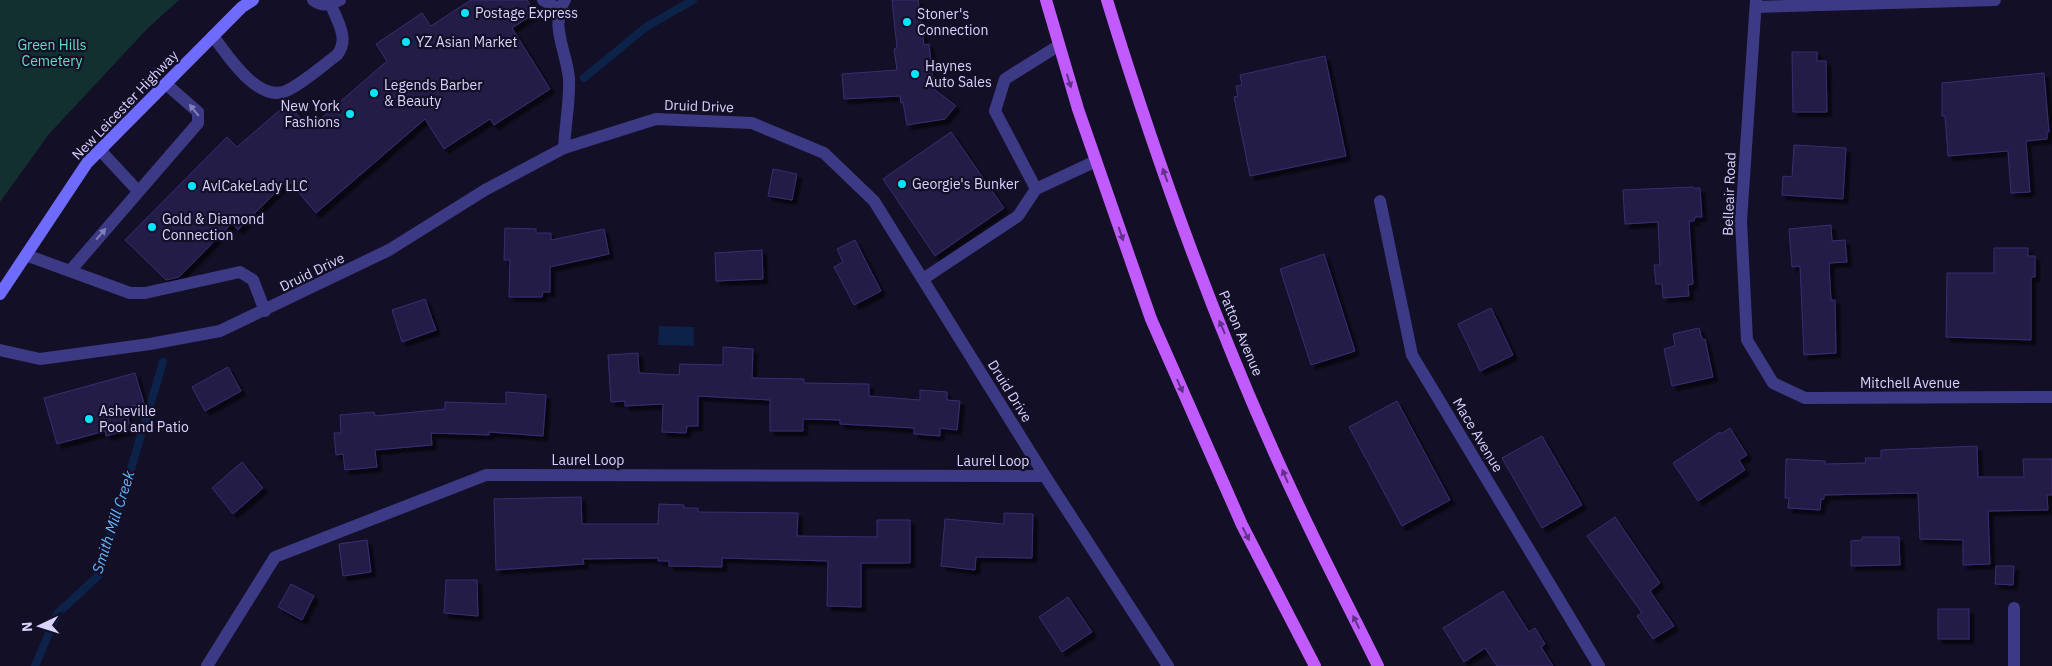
<svg xmlns="http://www.w3.org/2000/svg" width="2052" height="666" viewBox="0 0 2052 666" font-family="'IBM Plex Sans',sans-serif">
  <style>
    .green { fill: #12302f }
    .water { fill: #0c2248 }
    .lines { fill: none; stroke-linecap: round; stroke-linejoin: round }
    .stream { stroke: #0c2248; stroke-width: 8 }
    .building { fill: #241b47; stroke: #3b2d73; filter: url(#shadow) }
    .service { stroke: #3d3a85; stroke-width: 12 }
    .minor { stroke: #3d3a85; stroke-width: 12 }
    .secondary { stroke: #6f6bff; stroke-width: 12 }
    .primary { stroke: #c25bff; stroke-width: 12 }
    .oneway { fill: #623188 }
    .oneway2 { fill: #837fbc }
    .poi-dot { fill: #00e5ff; stroke: #130f26; stroke-width: 2 }
    .labels { text-anchor: middle; dominant-baseline: central; stroke-width: 4.5; stroke-linejoin: round; paint-order: stroke }
    .poi-label { font-size: 14px; fill: #d9d4ff; stroke: #130f26; text-anchor: start }
    .park-label { font-size: 14px; fill: #5fe0c0; stroke: #130f26 }
    .street-label { font-size: 14px; fill: #d9d4ff; stroke: #130f26 }
    .water-label { font-size: 15px; font-style: italic; fill: #62b6ff; stroke: #130f26 }
  </style>
  <defs>
    <filter id="shadow"><feDropShadow dx="4.5" dy="4.5" stdDeviation="1" flood-color="#0009"/></filter>
  </defs>
  <rect width="100%" height="100%" fill="#130f26"/>
  <polygon class="green" points="0,0 179,0 148,28 49,134 0,202"/>
  <polygon class="water" points="659,326 694,327 694,346 658,345"/>
  <g class="lines">
    <g class="stream">
      <polyline points="584,78 646,27 693,0"/>
      <polyline points="35,666 57,614 99,575 163,362"/>
    </g>
  </g>
  <g class="building">
    <polygon points="471,0 527,0 535,13 512,28 550,89 494,125 490,119 444,149 425,119 316,213 288,180 238,230 232,223 179,277 166,280 125,240 227,137 237,147 288,103 309,129 387,61 376,44 422,13 431,26"/>
    <polygon points="892,0 918,0 924,45 929,44 934,89 956,106 945,119 907,125 903,102 901,103 900,96 844,99 842,74 897,70 894,49 897,48"/>
    <polygon points="1792,52 1817,52 1817,61 1826,61 1827,112 1793,112"/>
    <polygon points="1325,56 1346,156 1250,176 1234,97 1238,96 1236,86 1242,85 1240,75"/>
    <polygon points="2044,73 2049,132 2047,132 2047,139 2026,141 2030,192 2011,193 2008,151 1948,156 1945,116 1942,116 1942,83"/>
    <polygon points="951,132 1004,208 935,256 883,179"/>
    <polygon points="1794,145 1846,148 1843,199 1782,195 1783,176 1792,177"/>
    <polygon points="773,169 797,174 792,200 768,196"/>
    <polygon points="1693,187 1693,188 1700,188 1702,217 1695,217 1694,221 1689,221 1693,284 1688,285 1689,296 1663,298 1662,284 1656,284 1654,265 1660,265 1658,222 1625,224 1623,190"/>
    <polygon points="1831,225 1832,241 1845,240 1847,262 1829,263 1831,300 1835,300 1836,353 1804,355 1800,266 1792,267 1789,229"/>
    <polygon points="505,228 536,229 536,233 551,233 551,240 604,229 609,254 550,267 550,292 543,292 542,297 509,297 510,260 504,260"/>
    <polygon points="855,240 881,291 854,305 834,267 843,262 837,249"/>
    <polygon points="1994,248 2028,248 2028,256 2035,256 2035,277 2031,277 2031,340 1946,337 1947,273 1994,273"/>
    <polygon points="762,250 763,279 716,281 715,253"/>
    <polygon points="1324,254 1355,351 1311,365 1280,269"/>
    <polygon points="425,299 436,330 402,342 392,310"/>
    <polygon points="1491,308 1513,355 1480,371 1458,324"/>
    <polygon points="1699,328 1702,339 1705,339 1713,377 1672,386 1664,349 1675,346 1673,334"/>
    <polygon points="723,347 753,349 752,378 804,379 804,383 869,384 869,396 920,400 920,390 947,392 947,400 960,401 957,430 940,428 940,436 914,434 914,428 840,424 840,420 803,419 803,431 770,431 770,400 698,396 698,426 687,426 686,433 662,432 663,404 625,406 625,401 611,402 608,355 638,353 639,373 679,375 680,364 723,365"/>
    <polygon points="228,367 241,391 205,411 192,387"/>
    <polygon points="135,373 144,403 125,408 131,429 106,436 105,431 57,444 44,398"/>
    <polygon points="506,392 546,395 543,436 489,432 489,435 431,433 432,445 375,450 377,467 345,470 343,454 336,455 334,433 341,433 340,415 374,412 375,416 445,409 445,402 506,404"/>
    <polygon points="1397,401 1450,500 1402,526 1349,427"/>
    <polygon points="1730,428 1747,455 1739,460 1745,470 1698,501 1673,463 1720,432 1721,434"/>
    <polygon points="1542,436 1582,505 1542,528 1502,458"/>
    <polygon points="1977,446 1978,477 2024,477 2023,459 2052,459 2052,495 2047,495 2048,510 1988,511 1990,564 1963,565 1963,540 1920,539 1918,493 1824,495 1824,499 1821,499 1820,510 1788,508 1789,498 1785,498 1786,459 1825,461 1825,464 1866,463 1865,458 1881,458 1881,450"/>
    <polygon points="242,462 263,488 233,514 212,488"/>
    <polygon points="581,497 582,524 658,524 659,504 684,505 684,508 698,508 698,512 798,513 797,536 877,537 877,520 910,520 910,563 861,563 861,607 827,606 828,561 722,558 722,567 669,566 669,561 658,561 658,558 583,559 584,564 496,570 494,499"/>
    <polygon points="1004,513 1033,514 1032,558 976,557 975,570 941,566 945,519 1004,524"/>
    <polygon points="1615,517 1660,583 1650,591 1674,626 1653,639 1637,616 1642,613 1587,536"/>
    <polygon points="1862,537 1899,537 1900,565 1851,566 1851,541 1862,540"/>
    <polygon points="367,540 371,572 343,576 339,544"/>
    <polygon points="1996,566 2014,566 2013,585 1995,584"/>
    <polygon points="446,580 477,580 478,616 444,613"/>
    <polygon points="291,584 314,596 302,620 278,607"/>
    <polygon points="1503,591 1529,632 1535,628 1545,644 1541,647 1553,666 1497,666 1485,648 1464,662 1443,628"/>
    <polygon points="1068,597 1092,632 1062,652 1039,617"/>
    <rect x="1938" y="609" width="31" height="30"/>
  </g>
  <g class="lines">
    <g class="service">
      <path d="M313 0C322 7 330 5 340 0"/>
      <polyline points="543,0 559,9"/>
      <path d="M213 36C227 55 258 103 286 91 302 84 322 66 337 55 350 39 337 21 331 5"/>
      <polyline points="1058,46 1005,79 995,111 1036,189 1096,161"/>
      <path d="M564 148C565 126 570 101 569 79 567 52 549 25 565 0"/>
      <polyline points="100,150 138,191"/>
      <polyline points="26,255 130,293 145,293 240,272 253,280 265,311"/>
      <polyline points="70,271 198,123 198,112 166,84"/>
      <polyline points="923,279 1018,216 1036,189"/>
      <polyline points="2014,666 2014,608"/>
    </g>
    <g class="minor">
      <polyline points="1756,0 1741,221 1747,340 1773,383 1805,398 2052,397"/>
      <polyline points="1756,7 1995,0"/>
      <polyline points="1380,201 1412,355 1599,666"/>
      <polyline points="0,350 40,359 150,344 220,331 389,250 485,190 564,148 656,119 752,123 824,153 874,201 1045,476 1168,666"/>
      <polyline points="207,666 275,557 486,475 1045,476"/>
    </g>
    <polyline class="secondary" points="0,294 87,163 242,7 253,0"/>
    <g class="primary">
      <polyline points="1046,0 1078,109 1151,319 1242,525 1315,666"/>
      <path d="M1107 0C1159 170 1220 339 1296 500 1322 556 1351 611 1378 666"/>
    </g>
  </g>
  <defs><path id="oneway-solid" d="M-6-.8H1V-3.2L6.5 0L1 3.2V.8H-6Z" transform="scale(1.25)"/></defs>
  <g class="oneway">
    <use href="#oneway-solid" transform="translate(1069 81) rotate(73)"/>
    <use href="#oneway-solid" transform="translate(1165 175) rotate(-110)"/>
    <use href="#oneway-solid" transform="translate(1121 234) rotate(71)"/>
    <use href="#oneway-solid" transform="translate(1222 327) rotate(-113)"/>
    <use href="#oneway-solid" transform="translate(1180 386) rotate(66)"/>
    <use href="#oneway-solid" transform="translate(1285 476) rotate(-113)"/>
    <use href="#oneway-solid" transform="translate(1246 534) rotate(63)"/>
    <use href="#oneway-solid" transform="translate(1356 622) rotate(-116)"/>
  </g>
  <g class="oneway2">
    <use href="#oneway-solid" transform="translate(194 110) rotate(-129)"/>
    <use href="#oneway-solid" transform="translate(101 234) rotate(-49)"/>
  </g>
  <g class="poi-dot">
    <circle cx="465" cy="13" r="5"/>
    <circle cx="907" cy="22" r="5"/>
    <circle cx="406" cy="42" r="5"/>
    <circle cx="915" cy="74" r="5"/>
    <circle cx="374" cy="93" r="5"/>
    <circle cx="350" cy="114" r="5"/>
    <circle cx="902" cy="184" r="5"/>
    <circle cx="192" cy="186" r="5"/>
    <circle cx="152" cy="227" r="5"/>
    <circle cx="89" cy="419" r="5"/>
  </g>
  <g class="labels">
    <g class="poi-label">
      <text x="475" y="13">Postage Express</text>
      <text x="917" y="14">Stoner's<tspan x="917" dy="16">Connection</tspan></text>
      <text x="416" y="42">YZ Asian Market</text>
      <text x="925" y="66">Haynes<tspan x="925" dy="16">Auto Sales</tspan></text>
      <text x="384" y="85">Legends Barber<tspan x="384" dy="16">&amp; Beauty</tspan></text>
      <text x="340" y="106" text-anchor="end">New York<tspan x="340" dy="16">Fashions</tspan></text>
      <text x="912" y="184">Georgie's Bunker</text>
      <text x="202" y="186">AvlCakeLady LLC</text>
      <text x="162" y="219">Gold &amp; Diamond<tspan x="162" dy="16">Connection</tspan></text>
      <text x="99" y="411">Asheville<tspan x="99" dy="16">Pool and Patio</tspan></text>
    </g>
    <g class="park-label">
      <text x="52" y="45">Green Hills<tspan x="52" dy="16">Cemetery</tspan></text>
    </g>
    <g class="street-label">
      <text transform="translate(125 105) rotate(-46)">New Leicester Highway</text>
      <text transform="translate(699 106) rotate(2)">Druid Drive</text>
      <text transform="translate(1729 194) rotate(-88)">Belleair Road</text>
      <text transform="translate(312 272) rotate(-26)">Druid Drive</text>
      <text transform="translate(1241 333) rotate(67)">Patton Avenue</text>
      <text x="1910" y="383">Mitchell Avenue</text>
      <text transform="translate(1010 391) rotate(58)">Druid Drive</text>
      <text transform="translate(1478 435) rotate(59)">Mace Avenue</text>
      <text x="588" y="460">Laurel Loop</text>
      <text x="993" y="461">Laurel Loop</text>
    </g>
    <g class="water-label">
      <text transform="translate(113 522) rotate(-72)">Smith Mill Creek</text>
    </g>
  </g>
  <g transform="translate(40 626) rotate(266)" stroke="#130f26" stroke-width="4" paint-order="stroke">
  <path d="M0-4L9 19L0 12L-9 19Z" fill="#d9d4ff"/>
  <text y="-8" font-size="14" font-weight="bold" text-anchor="middle" fill="#d9d4ff">N</text>
  </g>
</svg>
